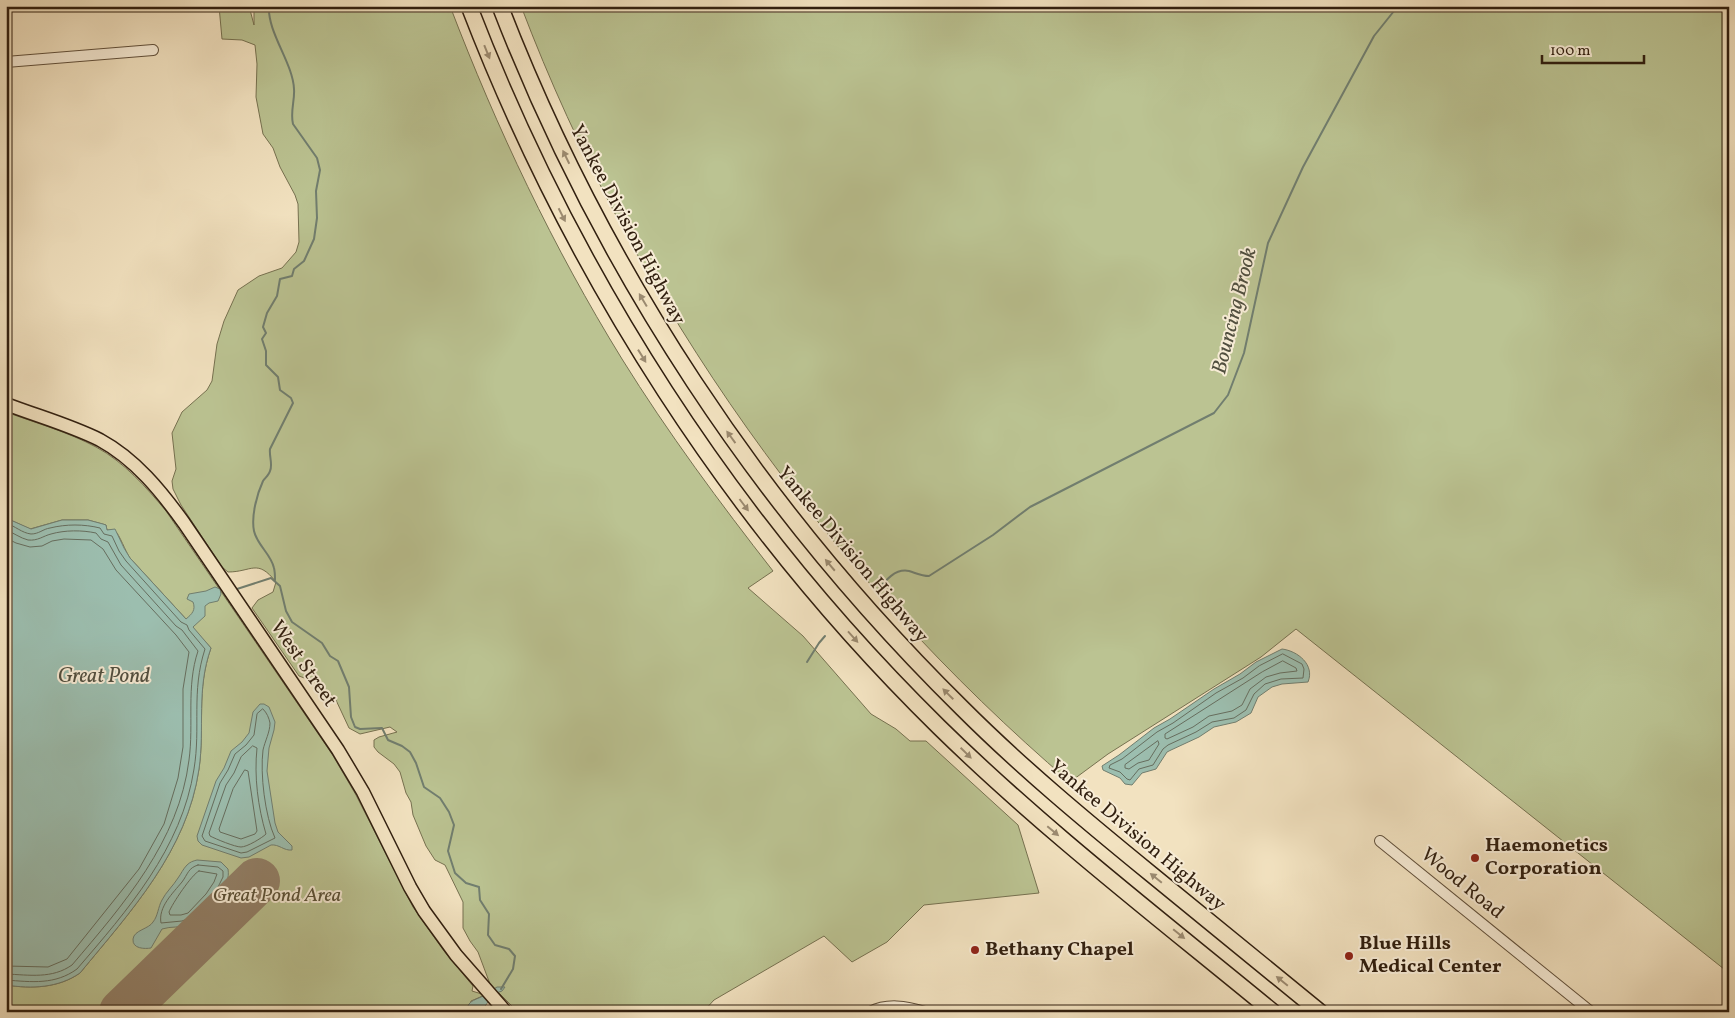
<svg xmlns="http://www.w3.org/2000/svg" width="1735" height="1018" viewBox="0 0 1735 1018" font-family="Vollkorn,serif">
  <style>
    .green { fill: #bbc392; stroke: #767150 }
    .water { fill: #9cbeaf; stroke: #717e6f }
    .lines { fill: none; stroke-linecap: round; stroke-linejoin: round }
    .shore { stroke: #666e5f; stroke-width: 1 }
    .stream { stroke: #717e6f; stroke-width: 2 }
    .runway { stroke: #928068; stroke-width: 46 }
    .minor-casing { stroke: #61503b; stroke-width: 12 }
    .major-casing { stroke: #311f0f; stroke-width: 15 }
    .highway-casing { stroke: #311f0f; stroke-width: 18 }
    .minor { stroke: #f7ecd6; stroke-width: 10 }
    .major { stroke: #f2e2c0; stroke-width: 12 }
    .highway { stroke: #f2e2c0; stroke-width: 15 }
    .oneway { fill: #9b8a70 }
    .poi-dot { fill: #8f2418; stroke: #f7ecd6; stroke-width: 2 }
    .labels { text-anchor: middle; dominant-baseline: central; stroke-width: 4; stroke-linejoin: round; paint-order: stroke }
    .street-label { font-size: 20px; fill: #311f0f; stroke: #f7ecd6 }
    .poi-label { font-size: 20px; font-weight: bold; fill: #311f0f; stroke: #f7ecd6; text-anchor: start }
    .park-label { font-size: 20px; font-style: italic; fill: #5a5036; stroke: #f7ecd6 }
    .water-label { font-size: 21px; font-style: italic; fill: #514f3f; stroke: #f7ecd6 }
  </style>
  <rect width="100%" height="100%" fill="#f2e2c0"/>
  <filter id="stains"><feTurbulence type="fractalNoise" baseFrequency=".004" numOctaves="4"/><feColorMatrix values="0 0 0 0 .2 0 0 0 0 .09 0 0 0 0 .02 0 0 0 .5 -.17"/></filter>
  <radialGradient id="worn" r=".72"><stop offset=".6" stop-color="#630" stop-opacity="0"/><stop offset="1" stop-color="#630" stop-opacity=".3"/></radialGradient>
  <g class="green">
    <path d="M219 6H249L254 25V6H450C497 129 553 247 622 359 668 433 720 503 773 571L748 588 803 636 871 714 896 729 910 741H926L1018 825 1039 893 924 905 887 942 852 962 824 936 714 1000 703 1012H518L490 984 478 952 470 941 463 928V902L445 865 435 860 426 846 413 815 411 802 406 793 400 772 394 764 378 752 374 747V740L379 737 397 732 390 727 360 734 349 728 335 698 315 682 299 676 252 608 258 600 273 592 276 582C257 558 252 572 228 572L222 567 181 505 173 489 172 481 176 469 172 433 182 412 207 390 212 381 217 344 224 321 238 290 259 276 282 268 296 252 299 242 298 204 295 195 280 167 273 148 263 134 256 97 257 64 255 45 242 40 222 39Z"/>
    <path d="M521 6H1729V973L1296 629 1261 657 1108 754 1070 782C828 575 634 304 521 6Z"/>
    <path d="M6 412C36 423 68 432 96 447 124 462 146 487 166 511L332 754 356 795 413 907 444 951 473 986 472 991 485 995 471 1001 468 1012H6V985C32 989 59 988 80 973 131 911 187 851 199 769 205 727 196 690 211 648L192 627 195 625 186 619 130 558C126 553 119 533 115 531 114 531 109 530 107 530L106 525 88 520H62L30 529 6 518Z"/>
  </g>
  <g class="water">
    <path d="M6 518 31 529 62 520H88L103 524 106 525 107 530 115 529 124 548 130 558 186 619C192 614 196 610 193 602L187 599 189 594 206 591 215 587 220 589 221 594 218 601 209 603 205 606V616L193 627 211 648C196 690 205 727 199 769 187 851 131 911 80 973 58 988 32 989 6 985Z"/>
    <path d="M1282 649C1298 651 1315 665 1308 682L1282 684 1272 687 1258 697 1251 713 1236 722 1214 727 1199 737 1171 750 1167 752 1156 769 1142 773 1132 785 1125 784 1120 778 1103 770 1102 766 1119 755 1154 728 1170 719 1214 689 1240 674 1256 662Z"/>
    <path d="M260 704H264L269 707 275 722 274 730 269 748 267 771 275 823 278 832 292 846V850C284 851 279 844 271 845L249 857 241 858 202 845 198 841 197 836 216 781 224 768 231 751 242 742 249 733 253 712Z"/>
    <path d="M197 860 221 862 228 869C231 887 214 900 203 911 198 916 196 922 189 925 181 928 171 926 162 929L151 948C145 949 132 949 133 939 134 930 149 929 153 922 158 916 158 907 162 900 166 892 173 886 178 878 181 874 183 869 187 865 190 862 193 861 197 860Z"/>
    <path d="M497 987H505L502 991C491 994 489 1002 482 1010L467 1012C466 999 479 1000 486 994 490 992 493 989 497 987Z"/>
    <polygon points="112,998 108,1012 92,1012 106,1004"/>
  </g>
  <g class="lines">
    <g class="shore">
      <path d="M6 523C15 526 22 533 31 534 39 534 43 529 50 528 66 524 84 524 100 528L104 534 112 536 119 551 126 561 181 622 187 625 189 630 205 649C191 692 201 727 194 769 182 848 127 911 77 969 55 985 32 982 6 980"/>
      <path d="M6 530C14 533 20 538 28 540 38 541 43 536 51 534 65 530 82 530 96 533L101 539 108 542 121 565 176 626 182 630 198 651C186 687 194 723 189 760 179 841 123 905 72 965 52 979 30 975 6 974"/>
      <polyline points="6,538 16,543 30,547 42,546 52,541 64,539 91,540 103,549 116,570 176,635 189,652 183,689 183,747 178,778 164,824 139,869 67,959 48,967 6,966"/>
      <polygon points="1283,654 1302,664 1304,669 1303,678 1281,679 1265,684 1254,694 1246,710 1234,718 1212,722 1196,732 1168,745 1163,749 1153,765 1139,769 1130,780 1127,779 1120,772 1109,768 1110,765 1122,759 1157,732 1173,723 1216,693 1243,678 1259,666"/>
      <polygon points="1283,661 1296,668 1297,671 1280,673 1266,677 1250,689 1242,705 1232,711 1209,716 1193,727 1167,739 1165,738 1165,734 1262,672"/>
      <path d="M263 709C267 713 269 718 270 723 270 732 265 741 263 750 260 774 265 816 275 838L247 852 241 853 205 841 202 836 220 783 228 770 235 754 246 745 254 735 257 714Z"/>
      <polygon points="1158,741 1159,744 1149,760 1138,763 1129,769 1125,768 1125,765"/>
      <path d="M253 746 257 748C254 777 258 807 266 834 262 838 247 847 241 847 235 847 216 839 210 836L209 833 226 785 234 773 241 757Z"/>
      <polygon points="245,770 248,771 257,831 255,834 241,839 220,832 219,829 233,789"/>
      <path d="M198 865 218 867 223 871V877L215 893 192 917 182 921 161 923C158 907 173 893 182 882 188 874 188 868 198 865Z"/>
      <path d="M199 871 217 874 214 882 206 894 188 913 181 915H170L169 912C172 904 192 874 199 871Z"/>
    </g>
    <g class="stream">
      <path d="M269 6C267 32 293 63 294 89 295 100 290 112 293 124L317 158 320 170 316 191 317 218 314 239 304 261 294 269 292 276 280 279 277 296 267 313 263 327 266 333 262 339 266 351V365L278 377 280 390 291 398 293 403 270 449C269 456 273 465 270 471 269 475 265 478 263 481 257 494 251 516 254 531 257 545 271 554 274 568 275 572 275 576 275 580"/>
      <polyline points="237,589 271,578 280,586 286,611 292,622 322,643 330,656 338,661 349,687 351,717 355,727 360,729 382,728 388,740 402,746 410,752 416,763 424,787 440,798 449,812 454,825 448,851 455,873 466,883 479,887 480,900 489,914 488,935 495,945 509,949 515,956 513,969 501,989"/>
      <path d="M877 591C885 581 895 568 909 571 916 573 921 576 929 576L993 535 1030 507 1214 413 1228 395 1244 353 1268 243 1303 167 1374 36 1398 6"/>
      <polyline points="807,662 819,643 825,636"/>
    </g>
    <polyline class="runway" points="122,1012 257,881"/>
    <g class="minor-casing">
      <g id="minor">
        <polyline points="6,62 153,50"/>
        <polyline points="1380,841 1591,1012"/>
        <path d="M870 1012C887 1003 906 1006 925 1012"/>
      </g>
    </g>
    <g class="major-casing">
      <path id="major" d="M6 404C37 416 70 425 100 440 135 459 161 491 184 523L338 750 363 792 410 887 424 911 456 955 506 1012"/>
    </g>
    <g class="highway-casing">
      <g id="highway">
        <path d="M469 6C573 276 732 524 939 727 1043 829 1160 919 1273 1012"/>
        <path d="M500 6C602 270 761 510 962 708 1021 767 1086 821 1151 874 1207 920 1263 966 1320 1012"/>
      </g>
    </g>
    <use href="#minor" class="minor"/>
    <use href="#major" class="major"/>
    <use href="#highway" class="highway"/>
  </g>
  <defs><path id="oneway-solid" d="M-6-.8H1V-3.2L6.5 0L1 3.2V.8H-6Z" transform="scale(1.25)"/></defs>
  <g class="oneway">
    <use href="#oneway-solid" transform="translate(487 52) rotate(68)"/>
    <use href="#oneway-solid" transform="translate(566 157) rotate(-116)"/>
    <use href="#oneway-solid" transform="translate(562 215) rotate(63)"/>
    <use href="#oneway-solid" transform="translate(643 300) rotate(-121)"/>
    <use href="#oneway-solid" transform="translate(642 356) rotate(58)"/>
    <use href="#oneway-solid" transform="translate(731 437) rotate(-126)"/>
    <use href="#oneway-solid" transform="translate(744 505) rotate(53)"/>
    <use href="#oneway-solid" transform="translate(830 565) rotate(-130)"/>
    <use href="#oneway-solid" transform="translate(853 637) rotate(48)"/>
    <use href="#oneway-solid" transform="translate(948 694) rotate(-135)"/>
    <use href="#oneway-solid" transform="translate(966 753) rotate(44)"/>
    <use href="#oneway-solid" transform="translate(1053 831) rotate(40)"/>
    <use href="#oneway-solid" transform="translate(1156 878) rotate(-141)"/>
    <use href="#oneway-solid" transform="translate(1179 934) rotate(39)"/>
    <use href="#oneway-solid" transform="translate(1282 981) rotate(-141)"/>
  </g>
  <g class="poi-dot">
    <circle cx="1475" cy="858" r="5"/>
    <circle cx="975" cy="950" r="5"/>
    <circle cx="1349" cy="956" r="5"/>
  </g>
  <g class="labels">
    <g class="street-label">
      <text transform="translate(627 225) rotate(62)">Yankee Division Highway</text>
      <text transform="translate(852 555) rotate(50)">Yankee Division Highway</text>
      <text transform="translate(303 664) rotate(55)">West Street</text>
      <text transform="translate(1137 836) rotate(40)">Yankee Division Highway</text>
      <text transform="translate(1462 884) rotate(39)">Wood Road</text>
    </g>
    <g class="poi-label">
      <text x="1485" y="846">Haemonetics<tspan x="1485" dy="23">Corporation</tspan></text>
      <text x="1359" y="944">Blue Hills<tspan x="1359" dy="23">Medical Center</tspan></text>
      <text x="985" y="950">Bethany Chapel</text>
    </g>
    <g class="park-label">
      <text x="277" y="896">Great Pond Area</text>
    </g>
    <g class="water-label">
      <text transform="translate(1235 311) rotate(-76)">Bouncing Brook</text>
      <text x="104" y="676">Great Pond</text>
    </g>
  </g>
  <rect width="1735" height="1018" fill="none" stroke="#f2e2c0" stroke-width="25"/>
  <rect x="8" y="8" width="1720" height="1003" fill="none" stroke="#311f0f" stroke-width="2.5"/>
  <rect x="12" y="12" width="1710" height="993" fill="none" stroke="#311f0f"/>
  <path d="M1542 55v8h102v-8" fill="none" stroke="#311f0f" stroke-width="2.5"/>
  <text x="1550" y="55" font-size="15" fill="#311f0f" stroke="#f7ecd6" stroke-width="4" paint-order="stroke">100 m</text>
  <rect width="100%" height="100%" filter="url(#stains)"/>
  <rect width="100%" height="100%" fill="url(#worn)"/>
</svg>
